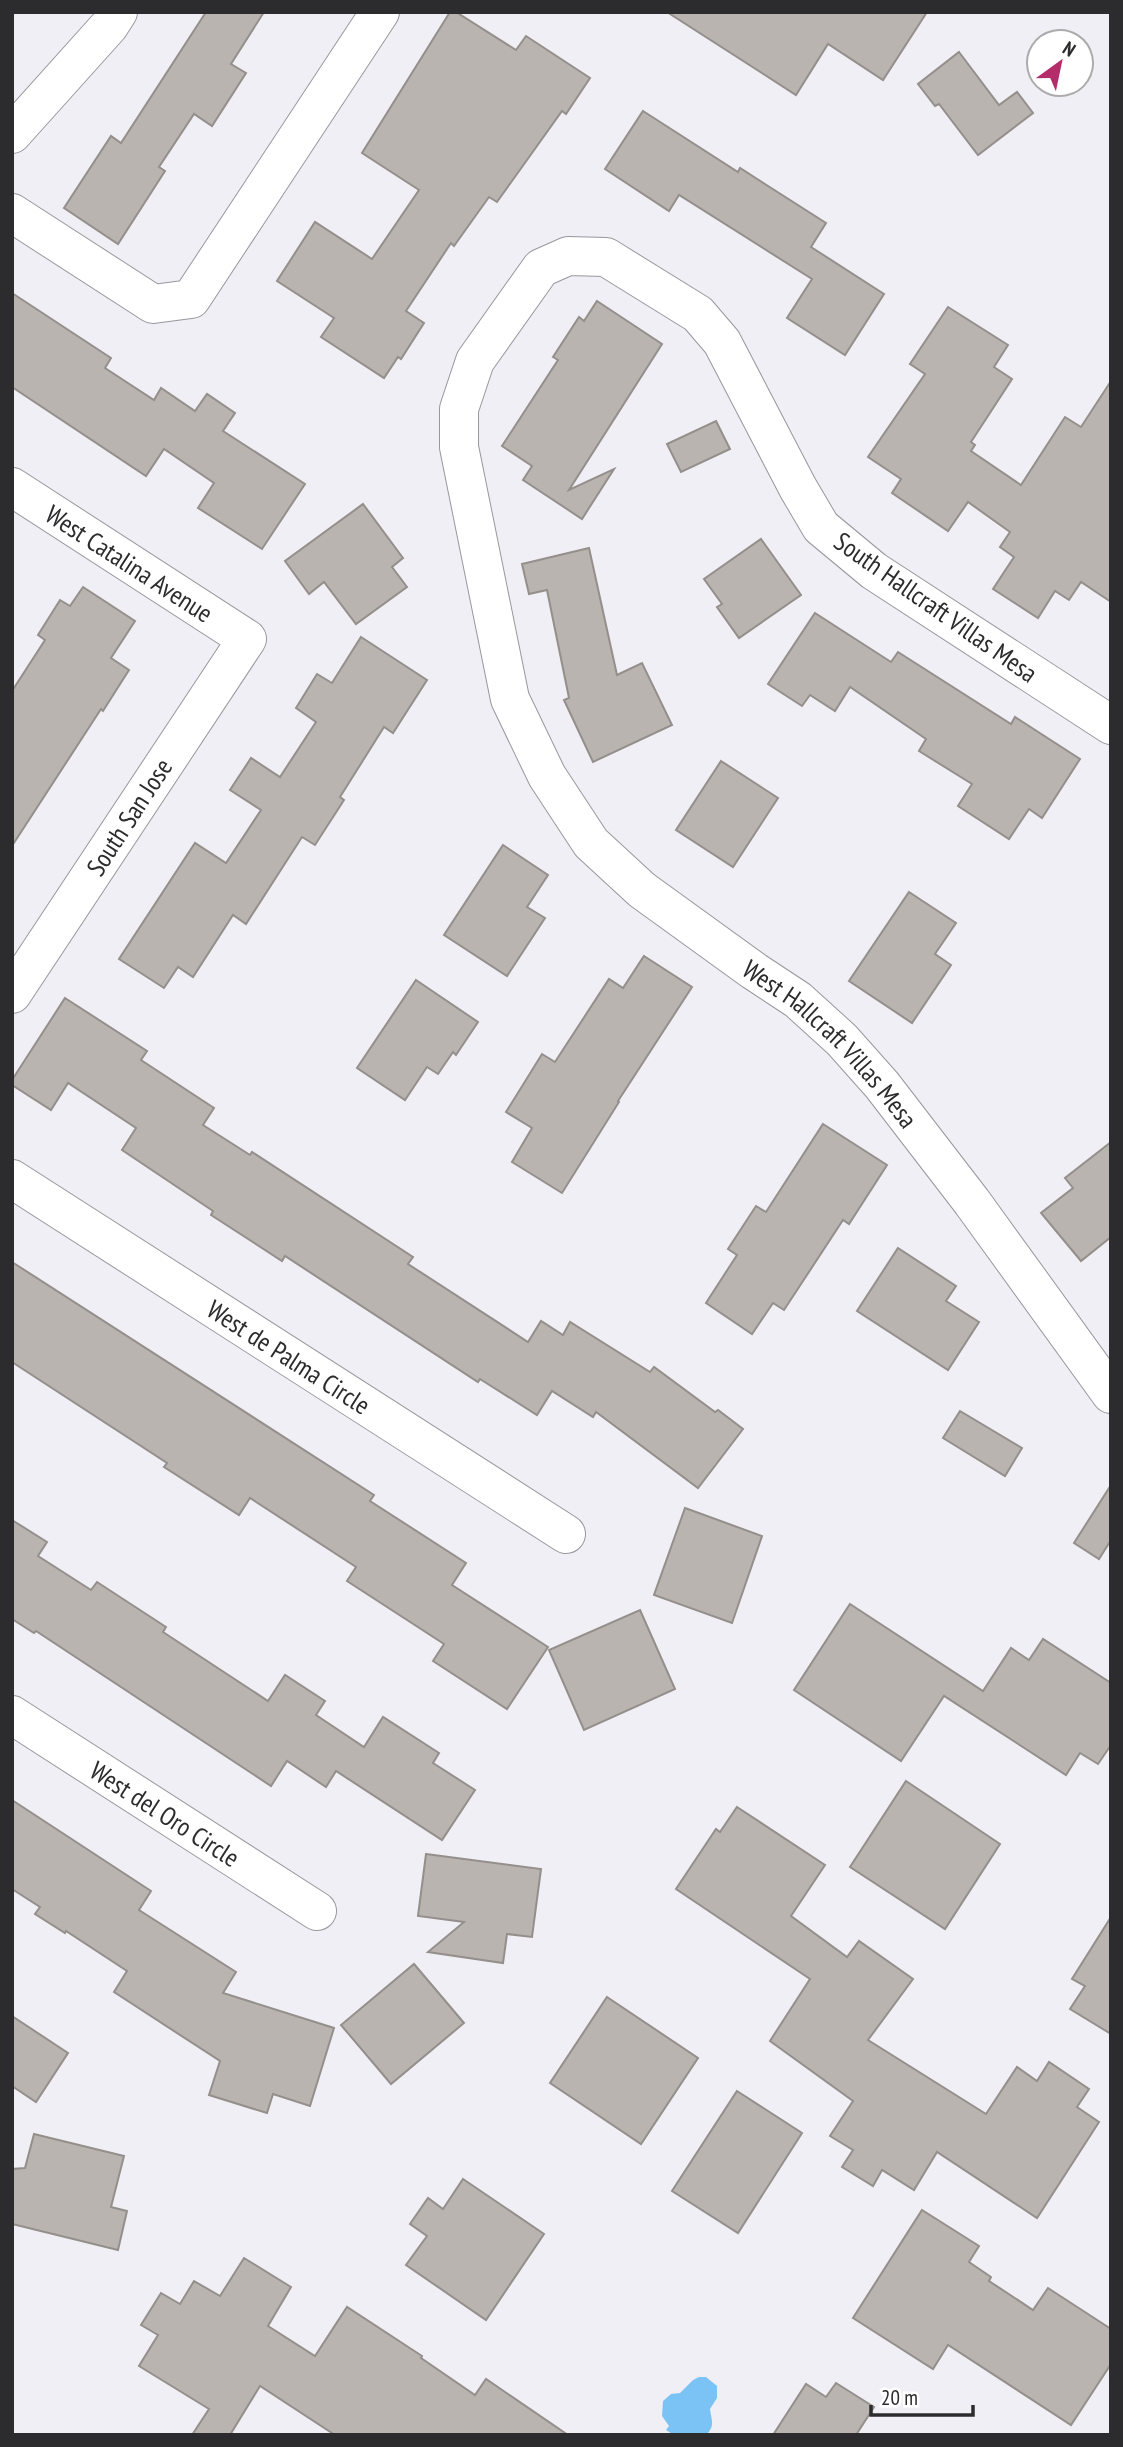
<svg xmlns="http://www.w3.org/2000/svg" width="1123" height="2447" viewBox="0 0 1123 2447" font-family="'PT Sans Narrow',sans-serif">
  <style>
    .water { fill: #7cc3f5 }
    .building { fill: #bab4b0; stroke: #948f8b; stroke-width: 2 }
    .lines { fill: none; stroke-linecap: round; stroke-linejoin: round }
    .minor-casing { stroke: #98979d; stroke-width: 40 }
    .minor { stroke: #fff; stroke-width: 38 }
    .labels { text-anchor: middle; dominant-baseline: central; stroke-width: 5; stroke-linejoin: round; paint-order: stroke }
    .street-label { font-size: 26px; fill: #2c2c2e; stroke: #fff }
  </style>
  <rect width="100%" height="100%" fill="#f0eff5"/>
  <path class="water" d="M699 2377H706L717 2386V2398L710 2409C711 2419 716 2426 706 2435H674L666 2430 669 2426 662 2416 663 2401 671 2394 680 2393 693 2380Z"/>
  <g class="building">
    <polygon points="206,12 264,12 231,64 246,73 212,126 194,114 159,167 165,171 118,244 64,208 111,136 121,143"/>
    <polygon points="450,12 456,12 516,50 526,36 590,78 566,114 562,111 497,202 489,197 454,246 451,243 406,311 424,323 401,359 398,357 384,378 321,337 334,318 277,281 315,222 372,259 419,190 362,153"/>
    <polygon points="667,12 927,12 883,80 828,44 796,95"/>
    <polygon points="959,52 999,105 1017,92 1033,113 978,155 939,104 935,106 918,84"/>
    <polygon points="643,111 738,172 740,168 826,223 811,247 884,294 845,355 787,318 812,279 679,195 669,211 605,169"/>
    <polygon points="12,293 111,358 105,368 154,400 161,388 195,411 207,394 235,413 223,431 305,484 262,549 198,508 214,483 164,449 146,476 12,387"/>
    <polygon points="597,301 662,344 569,490 614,469 582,519 523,480 532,466 502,446 558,360 553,357 579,317 584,321"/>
    <polygon points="948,307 1008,345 994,367 1012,379 971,442 975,445 971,451 1021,485 1065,417 1081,427 1111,381 1111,602 1081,582 1069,600 1055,591 1038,618 993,589 1014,557 1000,547 1010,532 968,502 948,531 892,493 901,479 868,457 925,374 910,364"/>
    <polygon points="716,421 730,449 681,472 667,444"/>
    <polygon points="363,504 403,558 392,567 407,587 356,624 324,582 309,594 285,561"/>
    <polygon points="761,539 801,595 739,638 717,607 722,604 704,579"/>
    <polygon points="589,548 617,675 642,663 672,725 593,762 564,700 569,698 547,590 529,594 522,564"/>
    <polygon points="83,587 135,621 111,658 129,670 103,711 101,709 12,846 12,691 45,640 38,635 60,600 70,606"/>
    <polygon points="815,613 891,662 898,652 1011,724 1015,717 1080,759 1042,818 1029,809 1009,839 958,806 972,784 919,751 926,739 850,687 835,711 810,695 802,706 768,684"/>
    <polygon points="361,637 427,680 393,733 384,727 340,797 344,800 315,845 302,837 246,924 233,915 193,977 178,967 164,988 119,959 195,843 226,863 261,810 230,790 251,758 280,777 316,722 296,708 317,674 332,683"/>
    <polygon points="721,761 778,798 733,867 676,830"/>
    <polygon points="503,845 548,875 527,907 545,918 507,976 444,935"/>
    <polygon points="909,892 956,923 935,954 951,965 912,1023 849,981"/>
    <polygon points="644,956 692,987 618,1101 619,1102 562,1193 512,1162 532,1128 506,1112 542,1054 555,1062 609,979 623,988"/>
    <polygon points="416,980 478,1022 456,1055 453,1052 438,1074 427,1067 405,1100 357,1068"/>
    <polygon points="65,998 147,1051 141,1060 214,1108 203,1125 250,1155 252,1152 413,1257 408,1264 528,1342 541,1321 563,1335 570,1322 650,1372 654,1367 715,1412 718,1410 743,1429 698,1488 596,1412 593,1417 552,1391 537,1415 480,1379 478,1382 285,1256 282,1261 211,1215 213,1211 122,1150 136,1128 68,1083 51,1110 12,1085 12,1080"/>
    <polygon points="823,1124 887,1165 849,1224 843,1220 784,1310 773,1303 752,1334 706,1303 737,1255 728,1249 756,1206 766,1212"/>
    <polygon points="1111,1142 1111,1237 1081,1261 1041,1213 1073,1188 1065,1178"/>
    <polygon points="898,1248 956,1286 946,1301 979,1322 948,1370 857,1311"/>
    <polygon points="12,1262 374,1495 370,1501 466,1563 452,1585 548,1647 507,1709 433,1661 444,1644 347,1581 356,1567 250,1498 239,1515 164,1467 167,1463 12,1362"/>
    <polygon points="960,1411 1022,1448 1005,1476 943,1438"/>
    <polygon points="1111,1485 1111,1540 1099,1559 1074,1543"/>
    <polygon points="685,1508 762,1536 732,1623 654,1595"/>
    <polygon points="12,1520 47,1542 38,1556 91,1590 97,1582 166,1627 163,1632 268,1701 285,1675 325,1701 316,1715 364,1747 383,1717 439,1753 433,1763 475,1790 442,1840 336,1771 326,1787 287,1761 271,1786 36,1631 34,1633 12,1619"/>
    <polygon points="850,1604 983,1691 1011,1648 1029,1660 1043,1639 1111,1683 1111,1745 1098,1764 1080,1753 1066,1775 944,1696 901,1761 794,1690"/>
    <polygon points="640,1610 675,1689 584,1730 549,1650"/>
    <polygon points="906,1781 1000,1844 945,1929 850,1867"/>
    <polygon points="12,1800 151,1891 139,1910 236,1972 223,1993 334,2028 310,2106 273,2094 267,2113 209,2095 220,2061 114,1992 127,1971 66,1931 65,1933 35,1914 40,1907 12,1889"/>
    <polygon points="737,1807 825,1865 791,1916 847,1957 859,1941 913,1979 868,2040 986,2114 1017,2067 1037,2081 1049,2062 1089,2089 1077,2107 1099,2122 1037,2218 937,2152 914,2190 882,2170 873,2186 842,2167 853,2150 830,2136 853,2101 770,2041 810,1979 676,1889 716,1829 720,1832"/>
    <polygon points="426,1854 541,1869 532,1937 507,1934 503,1963 428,1952 464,1922 418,1916"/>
    <polygon points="1111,1917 1111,2034 1070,2009 1085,1986 1072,1979"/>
    <polygon points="414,1964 464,2023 391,2084 341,2025"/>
    <polygon points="607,1997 698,2058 641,2144 550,2083"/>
    <polygon points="12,2016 68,2053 36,2102 12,2086"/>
    <polygon points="737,2091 802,2133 738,2233 672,2191"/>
    <polygon points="34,2134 124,2156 111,2207 127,2211 118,2250 12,2224 12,2169 25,2168"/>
    <polygon points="463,2179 544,2234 486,2320 406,2265 427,2236 410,2224 428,2198 443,2209"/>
    <polygon points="922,2210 979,2246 969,2262 991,2277 989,2281 1033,2310 1048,2288 1111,2329 1111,2364 1071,2425 948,2345 933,2369 853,2318"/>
    <polygon points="244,2258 291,2287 268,2326 315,2356 347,2307 422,2356 421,2358 475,2395 486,2379 568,2435 335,2435 260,2386 230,2435 192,2435 209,2409 139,2366 158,2335 141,2325 161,2293 180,2304 194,2281 220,2296"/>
    <polygon points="836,2383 874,2407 856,2435 773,2435 806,2384 826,2397"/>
  </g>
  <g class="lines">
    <g class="minor-casing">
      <g id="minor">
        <polyline points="12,134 109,26 118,12"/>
        <polyline points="12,213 153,304 191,299 380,12"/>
        <path id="s1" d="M12 487 247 639 12 994"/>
        <path id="s2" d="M1111 725 874 571 821 527 798 488 722 342 698 314 606 257 568 256 541 268 475 361 459 409V447L510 699 547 776 591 843 642 890 754 971 798 1000 842 1040 882 1085 972 1202 1111 1394"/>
        <path id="s3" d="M12 1179 566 1534"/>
        <path id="s4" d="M12 1715 317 1911"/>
      </g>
    </g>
    <use href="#minor" class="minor"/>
  </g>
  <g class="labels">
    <g class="street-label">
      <text stroke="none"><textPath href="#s1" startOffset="140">West Catalina Avenue</textPath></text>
      <text transform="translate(936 607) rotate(35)">South Hallcraft Villas Mesa</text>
      <text transform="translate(129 817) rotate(-57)">South San Jose</text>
      <text stroke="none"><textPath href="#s2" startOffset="1713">West Hallcraft Villas Mesa</textPath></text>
      <text stroke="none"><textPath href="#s3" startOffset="329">West de Palma Circle</textPath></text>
      <text stroke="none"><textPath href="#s4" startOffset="182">West del Oro Circle</textPath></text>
    </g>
  </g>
  <rect width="1123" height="2447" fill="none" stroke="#2c2c2e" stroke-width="28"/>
  <g transform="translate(1060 63) rotate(33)"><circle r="33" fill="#ffffff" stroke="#ababab" stroke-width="2"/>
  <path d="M0-5L12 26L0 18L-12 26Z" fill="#b52c6b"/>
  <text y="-10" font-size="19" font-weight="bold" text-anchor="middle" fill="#2c2c2e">N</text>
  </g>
  <path d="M871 2405v10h102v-10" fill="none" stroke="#2c2c2e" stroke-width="3.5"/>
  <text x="881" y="2405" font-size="21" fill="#2c2c2e" stroke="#ffffff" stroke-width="5" paint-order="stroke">20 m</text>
</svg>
